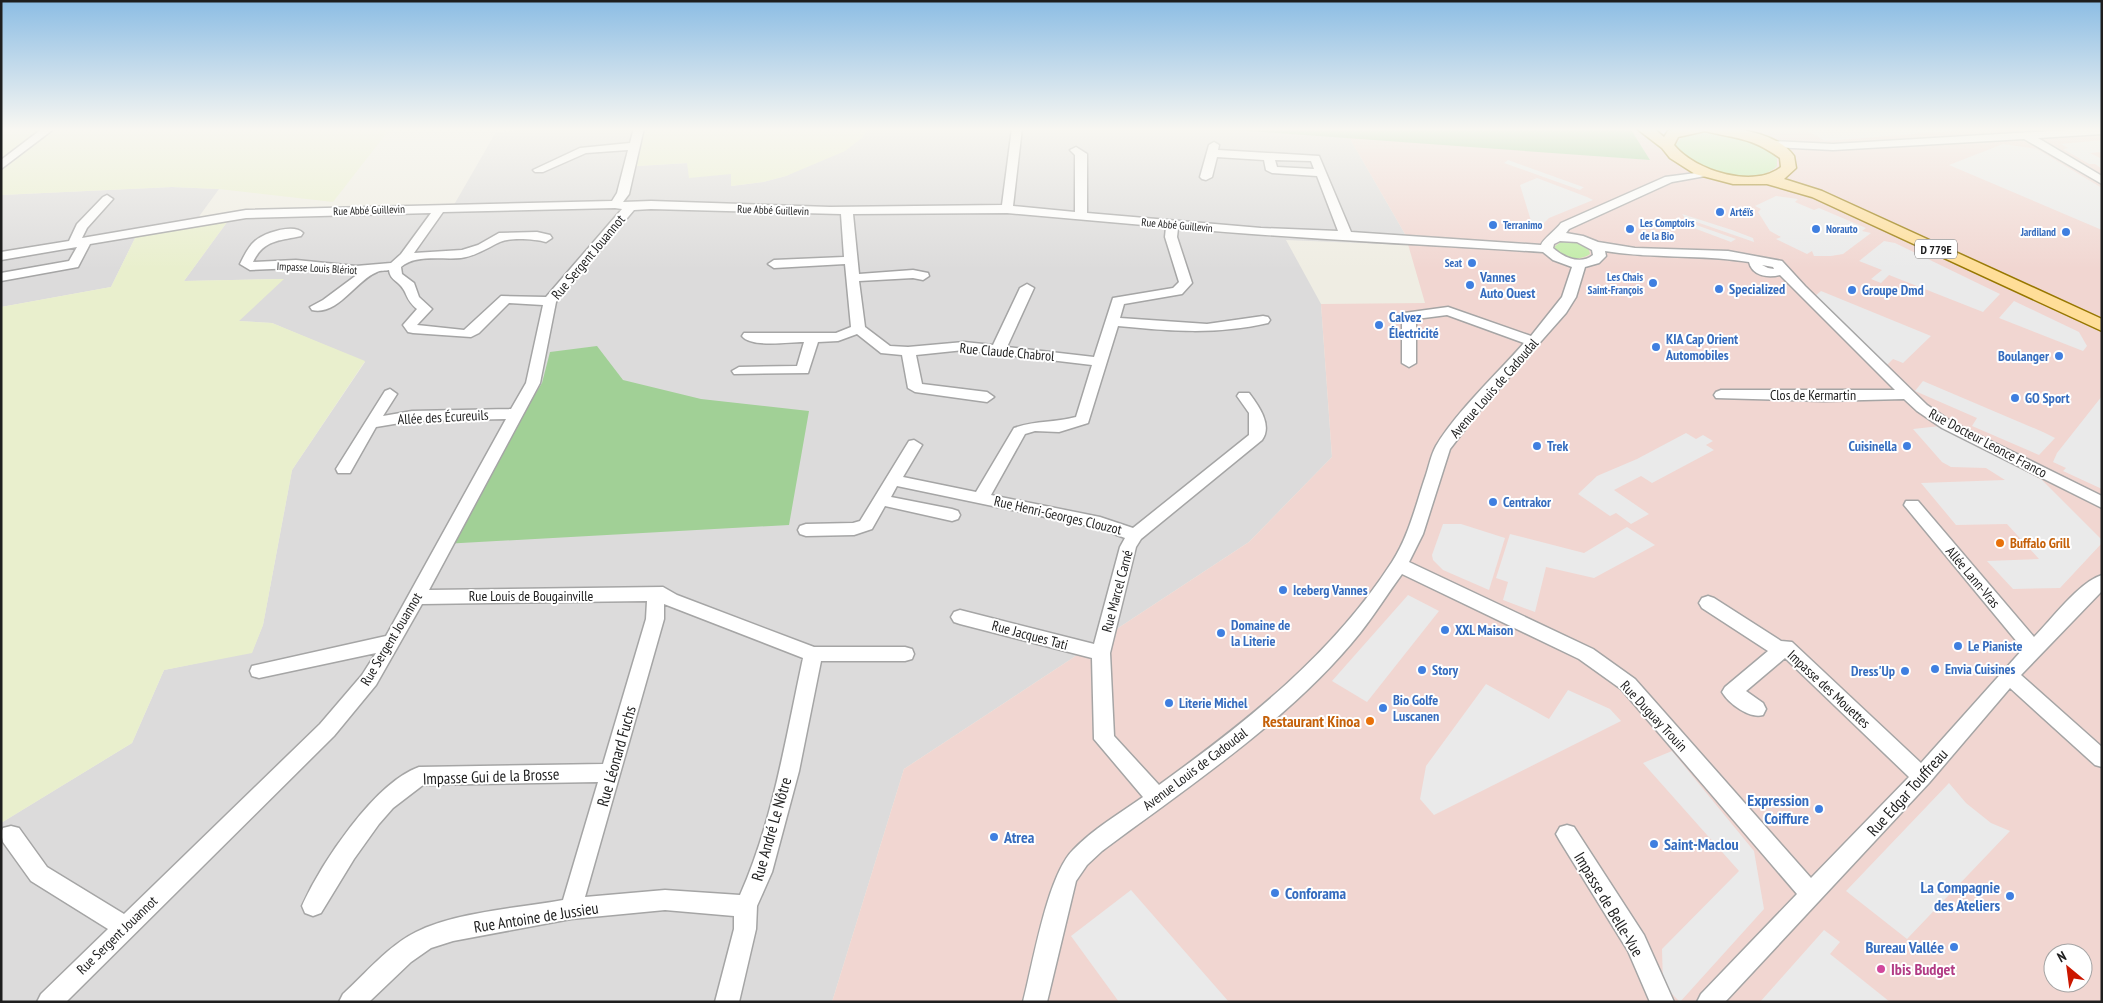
<svg xmlns="http://www.w3.org/2000/svg" width="2103" height="1003" viewBox="0 0 2103 1003" font-family="'PT Sans Narrow',sans-serif">
  <style>
    .residential { fill: #dcdbdb }
    .commercial { fill: #f1d6d1; fill-rule: evenodd }
    .farmland { fill: #e9efcd }
    .grass { fill: #c1eca7 }
    .forest { fill: #a1d096 }
    .parking { fill: #eaeaea }
    .lines { fill: none; stroke-linecap: round; stroke-linejoin: round }
    .minor-casing { stroke: #a5a5a5; stroke-width: 3 }
    .major-casing { stroke: #977700; stroke-width: 3 }
    .minor { fill: #fff; fill-rule: evenodd }
    .major { fill: #ffde98; fill-rule: evenodd }
    .shop-dot { fill: #3f7fe0; stroke: #fff; stroke-width: 2 }
    .food-dot { fill: #e8710a; stroke: #fff; stroke-width: 2 }
    .hotel-dot { fill: #d1479c; stroke: #fff; stroke-width: 2 }
    .labels { text-anchor: middle; dominant-baseline: central; stroke-width: 4; stroke-linejoin: round; paint-order: stroke }
    .far-street-label { font-size: 11px; fill: #1e1e1e; stroke: #fff }
    .far-shop-label { font-size: 11px; font-weight: bold; fill: #366cbe; stroke: #fff; text-anchor: start }
    .shield { fill: #fff; stroke: #626262; stroke-width: 1 }
    .shield-label { font-size: 12px; font-weight: bold; fill: #1e1e1e }
    .street-label { font-size: 14px; fill: #1e1e1e; stroke: #fff }
    .shop-label { font-size: 14px; font-weight: bold; fill: #366cbe; stroke: #fff; text-anchor: start }
    .food-label { font-size: 14px; font-weight: bold; fill: #c56008; stroke: #fff; text-anchor: start }
    .near-food-label { font-size: 16px; font-weight: bold; fill: #c56008; stroke: #fff; text-anchor: end }
    .near-street-label { font-size: 16px; fill: #1e1e1e; stroke: #fff }
    .near-shop-label { font-size: 16px; font-weight: bold; fill: #366cbe; stroke: #fff; text-anchor: end }
    .near-hotel-label { font-size: 16px; font-weight: bold; fill: #b23c85; stroke: #fff; text-anchor: start }
  </style>
  <rect width="100%" height="100%" fill="#efede3"/>
  <g class="residential">
    <polygon points="550,128 645,128 637,166 688,163 732,174 732,186 763,182 786,176 862,138 867,128 1221,128 1349,137 1405,234 1408,245 1286,240 1321,304 1332,457 1249,542 904,769 832,1002 1,1002 1,823 132,743 164,670 252,652 263,625 292,470 365,362 272,323 238,321 283,279 184,281 230,218 451,210 496,132"/>
    <polygon points="172,187 219,189 195,222 138,232 111,287 1,307 1,195"/>
  </g>
  <path class="commercial" d="M1630 128H2102V1002H832L904 769 1249 542 1332 457 1321 304 1425 303 1405 234 1349 137 1650 160ZM2053 953H2083V983H2053Z"/>
  <g class="farmland">
    <polygon points="1,128 45,128 1,161"/>
    <polygon points="57,128 417,128 389,130 333,202 219,189 172,187 1,195 1,171"/>
    <polygon points="645,128 867,128 862,138 845,151 786,176 763,182 731,186 731,174 689,178 687,163 637,166"/>
    <polygon points="230,218 184,281 284,279 239,321 272,323 365,361 292,470 263,625 252,653 164,670 132,743 1,823 1,307 111,287 136,236"/>
  </g>
  <g class="grass">
    <path d="M1702 132C1723 132 1766 139 1777 159V166C1761 184 1712 174 1694 163 1687 160 1682 153 1676 148V144L1683 136Z"/>
    <path d="M1562 241C1572 241 1588 241 1590 254 1579 262 1560 259 1554 247Z"/>
  </g>
  <g class="forest">
    <polygon points="1630,128 1650,160 1221,129 1221,128"/>
    <polygon points="597,346 623,380 701,399 809,411 789,525 443,544 542,383 550,352"/>
  </g>
  <g class="parking">
    <polygon points="1803,128 2027,128 1991,131 1964,130 1825,141"/>
    <polygon points="2102,140 2102,152 2090,153 2102,159 2102,169 2095,164 2089,164 2063,149 2068,148 2061,144"/>
    <polygon points="2003,144 2037,149 2102,188 2102,230 1949,165"/>
    <polygon points="1508,160 1583,187 1584,187 1580,190 1504,163"/>
    <polygon points="1537,178 1587,197 1593,200 1549,218 1541,226 1532,224 1520,185"/>
    <polygon points="1776,196 1798,199 1795,202 1814,210 1819,208 1866,228 1862,231 1871,233 1843,254 1831,256 1814,256 1812,251 1807,254 1776,239 1781,237 1770,231 1758,212 1761,209 1755,206"/>
    <polygon points="1682,214 1732,230 1753,238 1754,242 1685,218"/>
    <polygon points="1679,219 1736,239 1731,242 1675,221"/>
    <polygon points="1884,241 1895,243 2000,294 1983,312 1889,275 1881,283 1871,279 1882,270 1859,261"/>
    <polygon points="1821,291 1931,336 1903,363 1893,359 1886,366 1815,296"/>
    <polygon points="2014,301 2079,332 2087,346 2083,351 1999,318"/>
    <polygon points="1923,381 2043,432 2055,438 2039,455 1972,426 1977,418 1915,391"/>
    <polygon points="2102,396 2102,489 2063,471 2066,468 2053,462 2057,453"/>
    <polygon points="1940,426 2042,480 2102,540 2102,543 2060,588 2013,589 1987,561 2039,559 2007,524 1956,525 1921,483 2005,480 1986,468 1951,467 1942,462 1913,429"/>
    <polygon points="1686,433 1696,439 1703,435 1713,441 1706,445 1714,450 1652,483 1641,476 1614,490 1649,514 1631,524 1616,513 1610,516 1578,494 1597,476 1637,459"/>
    <polygon points="1443,524 1461,524 1505,538 1489,590 1443,570 1433,560 1432,555"/>
    <polygon points="1627,527 1655,545 1594,578 1546,567 1535,612 1503,600 1508,582 1496,578 1510,534 1584,553"/>
    <polygon points="1408,595 1439,611 1367,702 1332,681"/>
    <polygon points="1486,684 1549,719 1568,690 1610,709 1621,721 1434,815 1420,799 1426,766"/>
    <polygon points="1672,751 1754,851 1764,909 1680,1002 1663,985 1662,949 1739,871 1643,763"/>
    <polygon points="1949,783 1966,803 1991,823 2010,831 1907,939 1846,891"/>
    <polygon points="1131,890 1229,1002 1119,1002 1071,936"/>
    <polygon points="1824,930 1840,942 1830,954 1890,1002 1760,1002"/>
  </g>
  <g class="lines">
    <g class="minor-casing">
      <g id="minor">
        <polygon points="43,128 55,128 1,169 1,160"/>
        <path d="M634 128H644L629 194 623 202 651 201 830 207 1002 205 1012 128H1022L1013 206 1075 212V155L1070 150 1076 147 1087 154V213L1261 228 1338 231 1317 176 1272 173 1266 170 1264 160 1217 157 1212 177 1206 180 1202 179 1200 177 1209 145 1214 142 1219 145 1218 150 1319 156 1351 232 1541 245C1543 239 1556 230 1561 223L1665 177 1711 171V175L1672 182 1569 229 1566 233 1583 236 1598 242 1635 248 1728 251 1782 261 1805 286 1927 405 1952 422 2102 496V508L1942 428 1917 411 1904 399 1824 401 1716 398 1714 395 1716 392 1721 390H1895L1780 275C1768 278 1752 276 1749 262 1701 254 1653 259 1605 251L1606 256 1599 263 1585 267 1576 297 1566 313 1476 415 1450 449 1423 534 1409 562 1593 649 1635 679 1811 878 1909 777 1785 658 1746 691 1763 703 1766 709 1763 715C1750 719 1729 704 1722 692L1725 687 1768 651 1702 608 1699 603 1702 598 1708 596 1714 598 1781 641 1792 642 1921 763 2023 649 1904 505 1906 501H1918L2034 637C2051 620 2079 582 2102 575V591L2021 675 2102 747V767L2095 765 2010 688 1929 783 1725 1002H1697L1701 994 1797 894 1621 689 1579 659 1402 574C1388 593 1375 614 1360 633 1292 718 1189 786 1102 851L1087 865 1076 881 1047 1002H1023C1033 964 1047 876 1073 850 1093 829 1119 814 1143 797L1094 739 1092 658 960 624 954 622 951 617 954 612 960 610 1094 644 1120 547 1125 538 1098 528 897 486 891 497 952 509 958 511 960 515 958 519 952 521 885 506 872 529 854 535 806 536 800 534 798 530 800 526 806 524 853 523 860 521 909 441 914 440 922 445 903 477 976 492 1014 428C1036 420 1054 423 1076 417L1092 365 964 350 916 355 922 384 987 392 994 397 987 402 915 392 908 388 902 355 881 353 857 334 838 341 818 342 808 373 734 374 732 371 739 367 797 366 804 342C789 342 751 348 742 336L744 333H836L851 327 845 264 774 268 768 264 774 260 844 257 841 214 651 209 634 210 556 302 540 383 429 590 663 587 677 595 814 647H905L912 649 914 654 912 659 905 661H821L799 771 772 872 757 906 756 929 739 1002H715L734 929V916L665 910 571 919 453 941 431 948 411 962 369 1002H339L343 994C366 973 388 946 416 932 456 912 519 908 563 900L598 782 423 785 393 808 379 824 354 859 321 913 313 916 305 913 302 906C321 864 374 783 419 767L603 764 646 619 647 601 422 604 376 685 334 736 66 1002H37L41 994 108 929 31 881 3 842 1 833 3 828 11 826 19 828 47 867 124 914 320 724 362 675 376 653 259 678 252 676 250 671 252 666 386 636 506 419 412 421 376 427 350 473H338L336 469 385 391 390 389 397 394 383 416 412 411 511 409 526 383 543 305 509 303 479 333 471 337 413 333 408 332 403 325 417 309C405 299 408 294 401 286 396 280 390 279 389 270 386 271 380 270 377 272 356 280 338 316 312 310L310 307 323 300 358 274 296 268 250 270 240 264C244 256 248 247 255 241 264 233 294 223 303 233L301 236C280 241 264 239 253 262L296 260 356 266 391 263 401 254 431 213 246 218 90 244 78 267 1 281V273L69 261 77 247 1 260V252L69 241 77 224 103 197 107 195 113 199 87 228 82 238 246 210 612 201 617 193 628 150 586 153 543 172H535L533 170 580 148 630 143ZM1275 160 1311 161 1314 169 1277 167ZM615 208 622 209 546 297 501 296 464 330 417 325 432 309 419 297 414 283 402 274 401 267C415 254 443 260 461 258 476 256 487 248 500 242 509 237 536 239 546 242L552 238 550 235 537 232 499 233 478 245 462 250 414 253 443 212ZM1007 213 1166 227 1165 237 1179 282 1173 288 1113 298 1094 357 1007 347 1034 288 1027 284 1020 288 993 345 964 342 908 347 890 346 865 327 859 281 913 278 923 280 929 276 928 273 913 270 859 274 853 214ZM1178 228C1299 239 1422 244 1543 252L1553 260 1572 267 1562 297 1531 336 1448 307 1404 313 1402 316V363L1409 367 1416 363V319L1447 315 1524 343C1498 373 1456 412 1436 446 1431 455 1429 466 1426 475 1416 504 1409 536 1392 562 1332 655 1246 722 1159 785L1114 736 1110 653 1136 547 1141 539 1262 440C1273 425 1258 405 1249 393H1239L1237 396 1249 413V435L1133 528 1100 517 991 495 1025 434 1035 431 1059 432 1088 423 1118 326C1169 331 1217 335 1268 323L1270 320 1268 317 1263 316 1207 324 1120 318 1124 304 1182 294 1192 283 1177 237ZM1560 241 1577 242 1592 250 1593 255C1581 265 1564 258 1553 248L1554 244ZM1762 265 1773 267 1774 269 1768 268ZM664 604 803 658C786 737 773 821 740 895L665 890 585 897 664 619Z"/>
        <polygon points="2102,128 2102,134 2038,138 2102,176 2102,184 2024,139 1833,150 1772,147 1767,144 1772,141 1833,144"/>
        <polygon points="1567,825 1574,827 1644,935 1674,1002 1650,1002 1628,951 1560,841 1556,834 1560,827"/>
      </g>
    </g>
    <g class="major-casing">
      <path id="major" d="M1636 128H1653L1664 137 1668 131C1701 123 1772 125 1794 156L1796 168 1784 179 1822 191 2102 319V331L1812 197 1767 184H1733L1695 174 1670 158 1662 148ZM1705 131C1737 139 1751 137 1780 158L1781 167C1754 189 1695 171 1674 145L1678 137Z"/>
    </g>
    <use href="#minor" class="minor"/>
    <use href="#major" class="major"/>
  </g>
  <linearGradient id="sky" x2="0" y2="1"><stop stop-color="#8cbde4"/><stop offset="0.48" stop-color="#f8f7f2"/><stop offset="1" stop-color="#f8f7f2" stop-opacity="0"/></linearGradient>
  <rect width="2103" height="269" fill="url(#sky)"/>
  <g class="shop-dot">
    <circle cx="1720" cy="212" r="5"/>
    <circle cx="1493" cy="225" r="5"/>
    <circle cx="1630" cy="229" r="5"/>
    <circle cx="1816" cy="229" r="5"/>
    <circle cx="2066" cy="232" r="5"/>
    <circle cx="1472" cy="263" r="5"/>
    <circle cx="1653" cy="283" r="5"/>
    <circle cx="1470" cy="285" r="5"/>
    <circle cx="1719" cy="289" r="5"/>
    <circle cx="1852" cy="290" r="5"/>
    <circle cx="1379" cy="325" r="5"/>
    <circle cx="1656" cy="347" r="5"/>
    <circle cx="2059" cy="356" r="5"/>
    <circle cx="2015" cy="398" r="5"/>
    <circle cx="1537" cy="446" r="5"/>
    <circle cx="1907" cy="446" r="5"/>
    <circle cx="1493" cy="502" r="5"/>
    <circle cx="1283" cy="590" r="5"/>
    <circle cx="1445" cy="630" r="5"/>
    <circle cx="1221" cy="633" r="5"/>
    <circle cx="1958" cy="646" r="5"/>
    <circle cx="1935" cy="669" r="5"/>
    <circle cx="1422" cy="670" r="5"/>
    <circle cx="1905" cy="671" r="5"/>
    <circle cx="1169" cy="703" r="5"/>
    <circle cx="1383" cy="708" r="5"/>
    <circle cx="1819" cy="809" r="5"/>
    <circle cx="994" cy="837" r="5"/>
    <circle cx="1654" cy="844" r="5"/>
    <circle cx="1275" cy="893" r="5"/>
    <circle cx="2010" cy="896" r="5"/>
    <circle cx="1954" cy="947" r="5"/>
  </g>
  <g class="food-dot">
    <circle cx="2000" cy="543" r="5"/>
    <circle cx="1370" cy="721" r="5"/>
  </g>
  <circle class="hotel-dot" cx="1881" cy="969" r="5"/>
  <g class="labels">
    <g class="far-street-label">
      <text transform="translate(369 210) rotate(-2)">Rue Abbé Guillevin</text>
      <text transform="translate(773 210) rotate(2)">Rue Abbé Guillevin</text>
      <text transform="translate(1177 225) rotate(5)">Rue Abbé Guillevin</text>
      <text transform="translate(317 268) rotate(3)">Impasse Louis Blériot</text>
    </g>
    <g class="far-shop-label">
      <text x="1730" y="212">Artéïs</text>
      <text x="1640" y="223">Les Comptoirs<tspan x="1640" dy="13">de la Bio</tspan></text>
      <text x="1503" y="225">Terranimo</text>
      <text x="1826" y="229">Norauto</text>
      <text x="2056" y="232" text-anchor="end">Jardiland</text>
      <text x="1462" y="263" text-anchor="end">Seat</text>
      <text x="1643" y="277" text-anchor="end">Les Chais<tspan x="1643" dy="13">Saint-François</tspan></text>
    </g>
    <rect class="shield" x="1915" y="239.5" width="42" height="19" rx="4"/>
    <g class="shield-label">
      <text x="1936" y="249">D 779E</text>
    </g>
    <g class="street-label">
      <text transform="translate(588 257) rotate(-50)">Rue Sergent Jouannot</text>
      <text transform="translate(1007 352) rotate(5)">Rue Claude Chabrol</text>
      <text transform="translate(1494 388) rotate(-49)">Avenue Louis de Cadoudal</text>
      <text x="1813" y="395">Clos de Kermartin</text>
      <text transform="translate(443 417) rotate(-3)">Allée des Écureuils</text>
      <text transform="translate(1988 443) rotate(28)">Rue Docteur Leonce Franco</text>
      <text transform="translate(1058 515) rotate(13)">Rue Henri-Georges Clouzot</text>
      <text transform="translate(1973 577) rotate(50)">Allée Lann-Vras</text>
      <text transform="translate(1117 591) rotate(-75)">Rue Marcel Carné</text>
      <text x="531" y="596">Rue Louis de Bougainville</text>
      <text transform="translate(1030 635) rotate(15)">Rue Jacques Tati</text>
      <text transform="translate(391 639) rotate(-59)">Rue Sergent Jouannot</text>
      <text transform="translate(1829 689) rotate(43)">Impasse des Mouettes</text>
      <text transform="translate(1654 716) rotate(47)">Rue Duguay Trouin</text>
      <text transform="translate(1195 769) rotate(-37)">Avenue Louis de Cadoudal</text>
      <text transform="translate(117 935) rotate(-44)">Rue Sergent Jouannot</text>
    </g>
    <g class="shop-label">
      <text x="1480" y="277">Vannes<tspan x="1480" dy="16">Auto Ouest</tspan></text>
      <text x="1729" y="289">Specialized</text>
      <text x="1862" y="290">Groupe Dmd</text>
      <text x="1389" y="317">Calvez<tspan x="1389" dy="16">Électricité</tspan></text>
      <text x="1666" y="339">KIA Cap Orient<tspan x="1666" dy="16">Automobiles</tspan></text>
      <text x="2049" y="356" text-anchor="end">Boulanger</text>
      <text x="2025" y="398">GO Sport</text>
      <text x="1547" y="446">Trek</text>
      <text x="1897" y="446" text-anchor="end">Cuisinella</text>
      <text x="1503" y="502">Centrakor</text>
      <text x="1293" y="590">Iceberg Vannes</text>
      <text x="1231" y="625">Domaine de<tspan x="1231" dy="16">la Literie</tspan></text>
      <text x="1455" y="630">XXL Maison</text>
      <text x="1968" y="646">Le Pianiste</text>
      <text x="1945" y="669">Envia Cuisines</text>
      <text x="1432" y="670">Story</text>
      <text x="1895" y="671" text-anchor="end">Dress'Up</text>
      <text x="1393" y="700">Bio Golfe<tspan x="1393" dy="16">Luscanen</tspan></text>
      <text x="1179" y="703">Literie Michel</text>
    </g>
    <g class="food-label">
      <text x="2010" y="543">Buffalo Grill</text>
    </g>
    <g class="near-food-label">
      <text x="1360" y="721">Restaurant Kinoa</text>
    </g>
    <g class="near-street-label">
      <text transform="translate(616 756) rotate(-74)">Rue Léonard Fuchs</text>
      <text transform="translate(491 776) rotate(-2)">Impasse Gui de la Brosse</text>
      <text transform="translate(1907 792) rotate(-48)">Rue Edgar Touffreau</text>
      <text transform="translate(771 829) rotate(-74)">Rue André Le Nôtre</text>
      <text transform="translate(1609 904) rotate(59)">Impasse de Belle-Vue</text>
      <text transform="translate(536 917) rotate(-9)">Rue Antoine de Jussieu</text>
    </g>
    <g class="near-shop-label">
      <text x="1809" y="800">Expression<tspan x="1809" dy="18">Coiffure</tspan></text>
      <text x="1004" y="837" text-anchor="start">Atrea</text>
      <text x="1664" y="844" text-anchor="start">Saint-Maclou</text>
      <text x="2000" y="887">La Compagnie<tspan x="2000" dy="18">des Ateliers</tspan></text>
      <text x="1285" y="893" text-anchor="start">Conforama</text>
      <text x="1944" y="947">Bureau Vallée</text>
    </g>
    <g class="near-hotel-label">
      <text x="1891" y="969">Ibis Budget</text>
    </g>
  </g>
  <rect width="2103" height="1003" fill="none" stroke="#1e1e1e" stroke-width="5"/>
  <g transform="translate(2068 968) rotate(331)"><circle r="24" fill="#ffffff" stroke="#a5a5a5"/>
  <path d="M0-4L9 19L0 12L-9 19Z" fill="#cb1700"/>
  <text y="-8" font-size="14" font-weight="bold" text-anchor="middle" fill="#1e1e1e">N</text>
  </g>
</svg>
